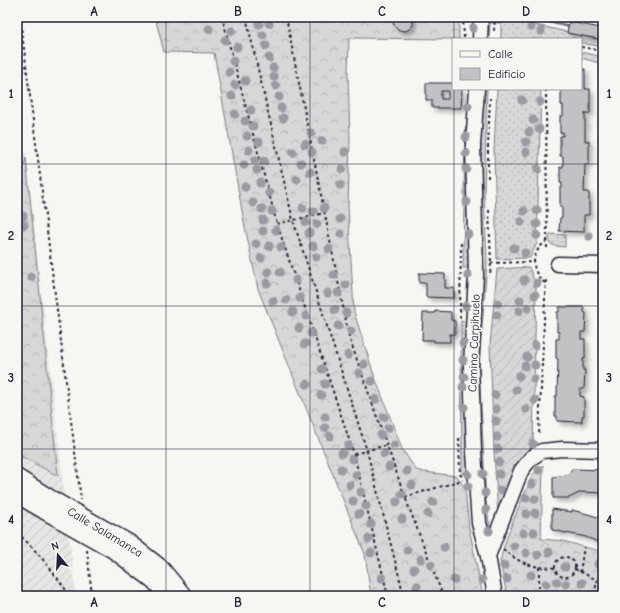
<svg xmlns="http://www.w3.org/2000/svg" width="620" height="613" viewBox="0 0 620 613" font-family="'Comic Neue',sans-serif">
  <style>
    .industrial { fill: url(#industrial-furrows) }
    .grass { fill: url(#grass-dots); stroke: #7c7c89 }
    .forest { fill: url(#forest-crowns); stroke: #7c7c89 }
    .garden { fill: url(#garden-furrows); stroke: #7c7c89 }
    .lines { fill: none; stroke-linecap: round; stroke-linejoin: round }
    .stream { stroke: #757583; stroke-width: 3.5 }
    .building { fill: #c2c2c4; stroke: #22223b; fill-rule: evenodd; filter: url(#shadow) }
    .minor-casing { stroke: #22223b; stroke-width: 17 }
    .major-casing { stroke: #22223b; stroke-width: 20 }
    .path { stroke: #22223b; stroke-width: 2; stroke-dasharray: 3 3; stroke-linecap: butt }
    .minor { stroke: #f6f6f2; stroke-width: 14 }
    .major { stroke: #f6f6f2; stroke-width: 17 }
    .major-bridge-casing { stroke: #22223b; stroke-width: 20; stroke-linecap: butt }
    .major-bridge { stroke: #f6f6f2; stroke-width: 17 }
    .tree { fill: #9a9aa3 }
    .grid { fill: none; stroke: #22223b; stroke-width: 1; stroke-opacity: 0.55 }
    .labels { text-anchor: middle; dominant-baseline: central; stroke-width: 3.5; stroke-linejoin: round; paint-order: stroke }
    .street-label { font-size: 12px; fill: #22223b; stroke: #f6f6f2 }
    .neatline { fill: none; stroke: #22223b; stroke-width: 1.5 }
    .grid-label { font-size: 13px; text-anchor: middle; font-weight: bold; fill: #22223b }
  </style>
  <defs>
    <pattern id="industrial-furrows" width="10" height="10" patternUnits="userSpaceOnUse"><rect width="10" height="10" fill="#e6e6e4"/><path d="M-1 1l2-2M0 10L10 0M9 11l2-2" fill="none" stroke="#c5c5c4"/></pattern>
    <pattern id="grass-dots" width="8" height="8" patternUnits="userSpaceOnUse"><rect width="8" height="8" fill="#d7d7d7"/><path d="M2 2h.1M6 6h.1" fill="none" stroke="#b8b8b9" stroke-width="1.8" stroke-linecap="round"/></pattern>
    <pattern id="forest-crowns" width="20" height="18" patternUnits="userSpaceOnUse"><rect width="20" height="18" fill="#d7d7d7"/><path d="M2 6a3 3 0 1 1 6 0M12 15a3 3 0 1 1 6 0" fill="none" stroke="#b8b8b9"/></pattern>
    <pattern id="garden-furrows" width="10" height="10" patternUnits="userSpaceOnUse"><rect width="10" height="10" fill="#d7d7d7"/><path d="M-1 1l2-2M0 10L10 0M9 11l2-2" fill="none" stroke="#b8b8b9"/></pattern>
    <filter id="shadow"><feDropShadow dx="3.5" dy="3.5" stdDeviation="2" flood-color="#0004"/></filter>
  </defs>
  <rect width="100%" height="100%" fill="#f6f6f2"/>
  <filter id="ink" filterUnits="userSpaceOnUse"><feTurbulence type="fractalNoise" baseFrequency=".025" numOctaves="2"/><feDisplacementMap in="SourceGraphic" scale="8" xChannelSelector="R" yChannelSelector="G"/><feConvolveMatrix kernelMatrix="1 2 1 2 8 2 1 2 1" color-interpolation-filters="sRGB"/></filter>
  <g filter="url(#ink)">
    <polygon class="industrial" points="17,106 26,158 76,596 17,596"/>
    <g class="grass">
      <polygon points="486,17 500,17 603,40 603,47 581,43 581,39 501,39 501,23 490,23 489,39 485,39"/>
      <polygon points="581,52 603,57 603,64 581,58"/>
      <polygon points="483,89 487,89 484,193 487,263 479,367 486,501 491,535 488,537 484,523 476,364 482,276 482,248 480,143"/>
      <polygon points="497,89 541,89 537,243 530,258 497,259 494,151"/>
      <polygon points="465,127 469,127 471,268 463,268"/>
      <polygon points="549,234 565,235 565,247 555,246 549,243"/>
      <polygon points="461,321 467,322 471,477 467,479 462,473"/>
    </g>
    <g class="forest">
      <polygon points="155,17 459,17 459,39 349,38 348,74 350,140 348,208 354,312 373,372 402,449 416,470 424,472 457,476 465,488 469,528 483,596 371,596 365,554 258,289 244,222 214,53 164,52"/>
      <polygon points="26,158 58,476 17,454 17,184"/>
      <path d="M543 465 541 539 563 541 603 552V596H507L500 562C506 533 521 503 532 476L536 471Z"/>
    </g>
    <polygon class="garden" points="529,267 536,285 533,449 524,456 516,468 498,515 494,452 490,345 497,269"/>
    <g class="lines">
      <polyline class="stream" points="529,17 568,26"/>
    </g>
    <g class="building">
      <polygon points="394,17 413,17 413,25 408,30 405,31 399,30 394,25 393,22"/>
      <polygon points="569,22 601,28 599,39 567,33"/>
      <polygon points="581,69 585,69 585,89 590,89 590,113 585,113 585,141 589,141 589,164 585,164 584,192 589,192 589,215 584,215 584,232 559,231 560,218 562,217 562,207 560,207 560,188 562,188 562,183 560,183 560,167 563,167 563,156 560,156 560,136 563,136 563,132 560,133 560,116 563,116 563,105 561,105 561,89 581,89"/>
      <path d="M426 83H453V89H462L461 108H432V100H426ZM441 91H448V99H441Z"/>
      <polygon points="419,273 445,274 445,288 454,288 454,298 426,297 426,283 419,283"/>
      <polygon points="559,307 584,307 584,312 586,313 585,332 581,332 581,339 585,339 585,359 583,359 583,370 585,370 584,389 580,389 580,396 584,397 584,416 582,416 582,422 557,421 557,416 555,416 555,396 557,396 558,359 556,358 556,339 559,339 559,332 557,332 557,312 559,312"/>
      <polygon points="435,311 451,312 451,320 455,321 455,334 450,334 450,342 434,342 434,340 422,340 423,313 435,313"/>
      <polygon points="572,469 603,470 603,493 581,492 569,498 553,498 553,477 566,475"/>
      <polygon points="552,509 572,512 572,510 591,515 603,519 603,544 586,537 552,530"/>
    </g>
    <g class="lines">
      <g class="minor-casing">
        <g id="minor">
          <polyline points="480,39 481,17"/>
          <polyline points="477,89 473,145 476,275 471,365 474,452 479,523 488,556 495,596"/>
          <polyline points="558,264 603,265"/>
          <polyline points="488,556 521,471 531,458 542,451 562,449 603,450"/>
        </g>
      </g>
      <g class="major-casing">
        <g id="major">
          <polyline points="17,478 52,500"/>
          <polyline points="17,494 46,511"/>
          <polyline points="112,534 128,543 160,568 183,596"/>
          <polyline points="113,549 154,580 168,596"/>
        </g>
      </g>
      <g class="path">
        <polyline points="20,17 81,500"/>
        <polyline points="222,17 277,224 354,454 388,596"/>
        <polyline points="246,17 293,220 367,451 404,596"/>
        <polyline points="286,17 349,337 405,497 443,596"/>
        <polyline points="463,17 464,39"/>
        <polyline points="493,17 495,18 494,31"/>
        <polyline points="581,47 603,51"/>
        <polyline points="546,89 547,251"/>
        <polyline points="488,178 488,147 490,98"/>
        <polyline points="489,210 491,263 490,276"/>
        <polyline points="277,224 324,213"/>
        <polyline points="491,263 533,262"/>
        <path d="M545 283C530 272 530 252 547 241"/>
        <polyline points="460,318 461,242"/>
        <polyline points="539,433 546,277"/>
        <polyline points="459,438 460,474 463,479"/>
        <polyline points="354,454 387,445"/>
        <polyline points="405,497 463,480"/>
        <path d="M17 533C38 551 55 574 70 596"/>
        <path d="M503 549C522 565 531 567 555 568"/>
        <polyline points="87,550 92,596"/>
        <circle cx="565" cy="567" r="10"/>
        <polyline points="539,567 539,596"/>
        <polyline points="575,569 597,580"/>
        <polyline points="580,572 584,547"/>
        <path d="M603 576C597 579 594 584 597 591L603 595"/>
      </g>
      <use href="#minor" class="minor"/>
      <use href="#major" class="major"/>
      <g class="major-bridge-casing">
        <g id="major-bridge">
          <polyline points="52,500 112,534"/>
          <polyline points="46,511 113,549"/>
        </g>
      </g>
      <use href="#major-bridge" class="major-bridge"/>
    </g>
    <g class="tree">
      <circle cx="269" cy="23" r="4.5"/>
      <circle cx="259" cy="24" r="4.5"/>
      <circle cx="531" cy="27" r="4.5"/>
      <circle cx="473" cy="28" r="4.5"/>
      <circle cx="209" cy="29" r="4.5"/>
      <circle cx="232" cy="31" r="4.5"/>
      <circle cx="541" cy="31" r="4.5"/>
      <circle cx="263" cy="35" r="4.5"/>
      <circle cx="225" cy="40" r="4.5"/>
      <circle cx="266" cy="46" r="4.5"/>
      <circle cx="237" cy="47" r="4.5"/>
      <circle cx="269" cy="58" r="4.5"/>
      <circle cx="233" cy="61" r="4.5"/>
      <circle cx="273" cy="68" r="4.5"/>
      <circle cx="229" cy="72" r="4.5"/>
      <circle cx="274" cy="77" r="4.5"/>
      <circle cx="245" cy="81" r="4.5"/>
      <circle cx="235" cy="85" r="4.5"/>
      <circle cx="276" cy="86" r="4.5"/>
      <circle cx="232" cy="96" r="4.5"/>
      <circle cx="279" cy="97" r="4.5"/>
      <circle cx="522" cy="100" r="4.5"/>
      <circle cx="540" cy="102" r="4.5"/>
      <circle cx="468" cy="106" r="4.5"/>
      <circle cx="281" cy="108" r="4.5"/>
      <circle cx="251" cy="110" r="4.5"/>
      <circle cx="235" cy="114" r="4.5"/>
      <circle cx="283" cy="118" r="4.5"/>
      <circle cx="533" cy="120" r="4.5"/>
      <circle cx="245" cy="121" r="4.5"/>
      <circle cx="253" cy="126" r="4.5"/>
      <circle cx="539" cy="129" r="4.5"/>
      <circle cx="529" cy="132" r="4.5"/>
      <circle cx="311" cy="133" r="4.5"/>
      <circle cx="247" cy="136" r="4.5"/>
      <circle cx="466" cy="137" r="4.5"/>
      <circle cx="322" cy="141" r="4.5"/>
      <circle cx="259" cy="142" r="4.5"/>
      <circle cx="526" cy="142" r="4.5"/>
      <circle cx="305" cy="144" r="4.5"/>
      <circle cx="249" cy="150" r="4.5"/>
      <circle cx="293" cy="152" r="4.5"/>
      <circle cx="312" cy="152" r="4.5"/>
      <circle cx="345" cy="152" r="4.5"/>
      <circle cx="526" cy="152" r="4.5"/>
      <circle cx="466" cy="153" r="4.5"/>
      <circle cx="255" cy="160" r="4.5"/>
      <circle cx="264" cy="161" r="4.5"/>
      <circle cx="301" cy="163" r="4.5"/>
      <circle cx="244" cy="165" r="4.5"/>
      <circle cx="342" cy="169" r="4.5"/>
      <circle cx="466" cy="169" r="4.5"/>
      <circle cx="538" cy="169" r="4.5"/>
      <circle cx="257" cy="170" r="4.5"/>
      <circle cx="310" cy="172" r="4.5"/>
      <circle cx="297" cy="179" r="4.5"/>
      <circle cx="260" cy="183" r="4.5"/>
      <circle cx="340" cy="185" r="4.5"/>
      <circle cx="245" cy="187" r="4.5"/>
      <circle cx="269" cy="193" r="4.5"/>
      <circle cx="467" cy="202" r="4.5"/>
      <circle cx="253" cy="203" r="4.5"/>
      <circle cx="303" cy="208" r="4.5"/>
      <circle cx="324" cy="208" r="4.5"/>
      <circle cx="262" cy="209" r="4.5"/>
      <circle cx="537" cy="210" r="4.5"/>
      <circle cx="272" cy="211" r="4.5"/>
      <circle cx="313" cy="211" r="4.5"/>
      <circle cx="524" cy="211" r="4.5"/>
      <circle cx="23" cy="216" r="4.5"/>
      <circle cx="340" cy="219" r="4.5"/>
      <circle cx="263" cy="220" r="4.5"/>
      <circle cx="306" cy="222" r="4.5"/>
      <circle cx="521" cy="222" r="4.5"/>
      <circle cx="317" cy="224" r="4.5"/>
      <circle cx="537" cy="224" r="4.5"/>
      <circle cx="24" cy="225" r="4.5"/>
      <circle cx="276" cy="230" r="4.5"/>
      <circle cx="263" cy="231" r="4.5"/>
      <circle cx="309" cy="233" r="4.5"/>
      <circle cx="341" cy="234" r="4.5"/>
      <circle cx="468" cy="234" r="4.5"/>
      <circle cx="537" cy="235" r="4.5"/>
      <circle cx="589" cy="236" r="4.5"/>
      <circle cx="256" cy="244" r="4.5"/>
      <circle cx="269" cy="246" r="4.5"/>
      <circle cx="313" cy="246" r="4.5"/>
      <circle cx="281" cy="247" r="4.5"/>
      <circle cx="514" cy="248" r="4.5"/>
      <circle cx="329" cy="249" r="4.5"/>
      <circle cx="525" cy="253" r="4.5"/>
      <circle cx="316" cy="257" r="4.5"/>
      <circle cx="261" cy="258" r="4.5"/>
      <circle cx="268" cy="272" r="4.5"/>
      <circle cx="280" cy="272" r="4.5"/>
      <circle cx="334" cy="275" r="4.5"/>
      <circle cx="468" cy="275" r="4.5"/>
      <circle cx="31" cy="277" r="4.5"/>
      <circle cx="296" cy="280" r="4.5"/>
      <circle cx="524" cy="280" r="4.5"/>
      <circle cx="267" cy="283" r="4.5"/>
      <circle cx="537" cy="283" r="4.5"/>
      <circle cx="346" cy="285" r="4.5"/>
      <circle cx="328" cy="293" r="4.5"/>
      <circle cx="338" cy="293" r="4.5"/>
      <circle cx="535" cy="295" r="4.5"/>
      <circle cx="300" cy="298" r="4.5"/>
      <circle cx="286" cy="300" r="4.5"/>
      <circle cx="520" cy="300" r="4.5"/>
      <circle cx="273" cy="301" r="4.5"/>
      <circle cx="498" cy="303" r="4.5"/>
      <circle cx="466" cy="306" r="4.5"/>
      <circle cx="528" cy="308" r="4.5"/>
      <circle cx="335" cy="310" r="4.5"/>
      <circle cx="519" cy="311" r="4.5"/>
      <circle cx="293" cy="312" r="4.5"/>
      <circle cx="346" cy="313" r="4.5"/>
      <circle cx="497" cy="315" r="4.5"/>
      <circle cx="306" cy="316" r="4.5"/>
      <circle cx="338" cy="326" r="4.5"/>
      <circle cx="299" cy="328" r="4.5"/>
      <circle cx="351" cy="331" r="4.5"/>
      <circle cx="311" cy="333" r="4.5"/>
      <circle cx="463" cy="343" r="4.5"/>
      <circle cx="305" cy="344" r="4.5"/>
      <circle cx="535" cy="345" r="4.5"/>
      <circle cx="348" cy="355" r="4.5"/>
      <circle cx="527" cy="357" r="4.5"/>
      <circle cx="463" cy="360" r="4.5"/>
      <circle cx="364" cy="364" r="4.5"/>
      <circle cx="535" cy="365" r="4.5"/>
      <circle cx="525" cy="366" r="4.5"/>
      <circle cx="322" cy="369" r="4.5"/>
      <circle cx="359" cy="373" r="4.5"/>
      <circle cx="519" cy="376" r="4.5"/>
      <circle cx="464" cy="377" r="4.5"/>
      <circle cx="534" cy="379" r="4.5"/>
      <circle cx="372" cy="381" r="4.5"/>
      <circle cx="307" cy="384" r="4.5"/>
      <circle cx="325" cy="384" r="4.5"/>
      <circle cx="463" cy="387" r="4.5"/>
      <circle cx="516" cy="390" r="4.5"/>
      <circle cx="321" cy="395" r="4.5"/>
      <circle cx="495" cy="395" r="4.5"/>
      <circle cx="376" cy="399" r="4.5"/>
      <circle cx="535" cy="400" r="4.5"/>
      <circle cx="464" cy="407" r="4.5"/>
      <circle cx="496" cy="409" r="4.5"/>
      <circle cx="526" cy="409" r="4.5"/>
      <circle cx="325" cy="417" r="4.5"/>
      <circle cx="384" cy="417" r="4.5"/>
      <circle cx="496" cy="421" r="4.5"/>
      <circle cx="325" cy="428" r="4.5"/>
      <circle cx="388" cy="428" r="4.5"/>
      <circle cx="381" cy="435" r="4.5"/>
      <circle cx="330" cy="436" r="4.5"/>
      <circle cx="497" cy="437" r="4.5"/>
      <circle cx="533" cy="444" r="4.5"/>
      <circle cx="394" cy="445" r="4.5"/>
      <circle cx="348" cy="446" r="4.5"/>
      <circle cx="498" cy="449" r="4.5"/>
      <circle cx="342" cy="453" r="4.5"/>
      <circle cx="384" cy="454" r="4.5"/>
      <circle cx="352" cy="459" r="4.5"/>
      <circle cx="499" cy="462" r="4.5"/>
      <circle cx="389" cy="467" r="4.5"/>
      <circle cx="341" cy="469" r="4.5"/>
      <circle cx="539" cy="470" r="4.5"/>
      <circle cx="407" cy="471" r="4.5"/>
      <circle cx="468" cy="474" r="4.5"/>
      <circle cx="483" cy="474" r="4.5"/>
      <circle cx="499" cy="474" r="4.5"/>
      <circle cx="356" cy="475" r="4.5"/>
      <circle cx="532" cy="484" r="4.5"/>
      <circle cx="350" cy="485" r="4.5"/>
      <circle cx="412" cy="485" r="4.5"/>
      <circle cx="468" cy="486" r="4.5"/>
      <circle cx="500" cy="490" r="4.5"/>
      <circle cx="361" cy="492" r="4.5"/>
      <circle cx="485" cy="493" r="4.5"/>
      <circle cx="402" cy="494" r="4.5"/>
      <circle cx="526" cy="498" r="4.5"/>
      <circle cx="535" cy="499" r="4.5"/>
      <circle cx="353" cy="501" r="4.5"/>
      <circle cx="397" cy="502" r="4.5"/>
      <circle cx="433" cy="502" r="4.5"/>
      <circle cx="366" cy="506" r="4.5"/>
      <circle cx="486" cy="510" r="4.5"/>
      <circle cx="535" cy="513" r="4.5"/>
      <circle cx="359" cy="514" r="4.5"/>
      <circle cx="428" cy="514" r="4.5"/>
      <circle cx="526" cy="514" r="4.5"/>
      <circle cx="402" cy="519" r="4.5"/>
      <circle cx="371" cy="524" r="4.5"/>
      <circle cx="489" cy="531" r="4.5"/>
      <circle cx="534" cy="532" r="4.5"/>
      <circle cx="523" cy="533" r="4.5"/>
      <circle cx="369" cy="539" r="4.5"/>
      <circle cx="514" cy="546" r="4.5"/>
      <circle cx="444" cy="547" r="4.5"/>
      <circle cx="407" cy="550" r="4.5"/>
      <circle cx="549" cy="552" r="4.5"/>
      <circle cx="371" cy="553" r="4.5"/>
      <circle cx="526" cy="553" r="4.5"/>
      <circle cx="538" cy="555" r="4.5"/>
      <circle cx="421" cy="559" r="4.5"/>
      <circle cx="598" cy="564" r="4.5"/>
      <circle cx="431" cy="565" r="4.5"/>
      <circle cx="504" cy="566" r="4.5"/>
      <circle cx="565" cy="567" r="4.5"/>
      <circle cx="414" cy="569" r="4.5"/>
      <circle cx="531" cy="575" r="4.5"/>
      <circle cx="382" cy="578" r="4.5"/>
      <circle cx="507" cy="579" r="4.5"/>
      <circle cx="454" cy="580" r="4.5"/>
      <circle cx="482" cy="580" r="4.5"/>
      <circle cx="557" cy="582" r="4.5"/>
      <circle cx="582" cy="583" r="4.5"/>
      <circle cx="546" cy="584" r="4.5"/>
      <circle cx="566" cy="584" r="4.5"/>
      <circle cx="417" cy="586" r="4.5"/>
    </g>
  </g>
  <path class="grid" d="M166 17V596M310 17V596M454 17V39M454 89V596M17 164H603M17 306H603M17 449H603"/>
  <g class="labels">
    <g class="street-label">
      <text transform="translate(474 343) rotate(-88)">Camino Carpihuelo</text>
      <text transform="translate(105 532) rotate(31)">Calle Salamanca</text>
    </g>
  </g>
  <rect width="620" height="613" fill="none" stroke="#f6f6f2" stroke-width="44"/>
  <rect x="452" y="38" width="130" height="52" fill="#f6f6f2" stroke="#a1a1a9"/>
  <rect x="460" y="51" width="20" height="6" fill="#f6f6f2" stroke="#a1a1a9"/>
  <text x="488" y="58" font-size="12" fill="#22223b">Calle</text>
  <rect x="460" y="68" width="20" height="12" fill="#c2c2c4" stroke="#a1a1a9"/>
  <text x="488" y="78" font-size="12" fill="#22223b">Edificio</text>
  <g transform="translate(58 555) rotate(342)" stroke="#f6f6f2" stroke-width="3" paint-order="stroke">
  <path d="M0-3L7 15L0 10L-7 15Z" fill="#22223b"/>
  <text y="-6" font-size="11" font-weight="bold" text-anchor="middle" fill="#22223b">N</text>
  </g>
  <rect x="22" y="22" width="576" height="569" class="neatline"/>
  <g class="grid-label">
    <text x="94" y="16">A</text>
    <text x="238" y="16">B</text>
    <text x="382" y="16">C</text>
    <text x="526" y="16">D</text>
    <text x="11" y="98">1</text>
    <text x="609" y="98">1</text>
    <text x="11" y="240">2</text>
    <text x="609" y="240">2</text>
    <text x="11" y="382">3</text>
    <text x="609" y="382">3</text>
    <text x="11" y="524">4</text>
    <text x="609" y="524">4</text>
    <text x="94" y="607">A</text>
    <text x="238" y="607">B</text>
    <text x="382" y="607">C</text>
    <text x="526" y="607">D</text>
  </g>
</svg>
